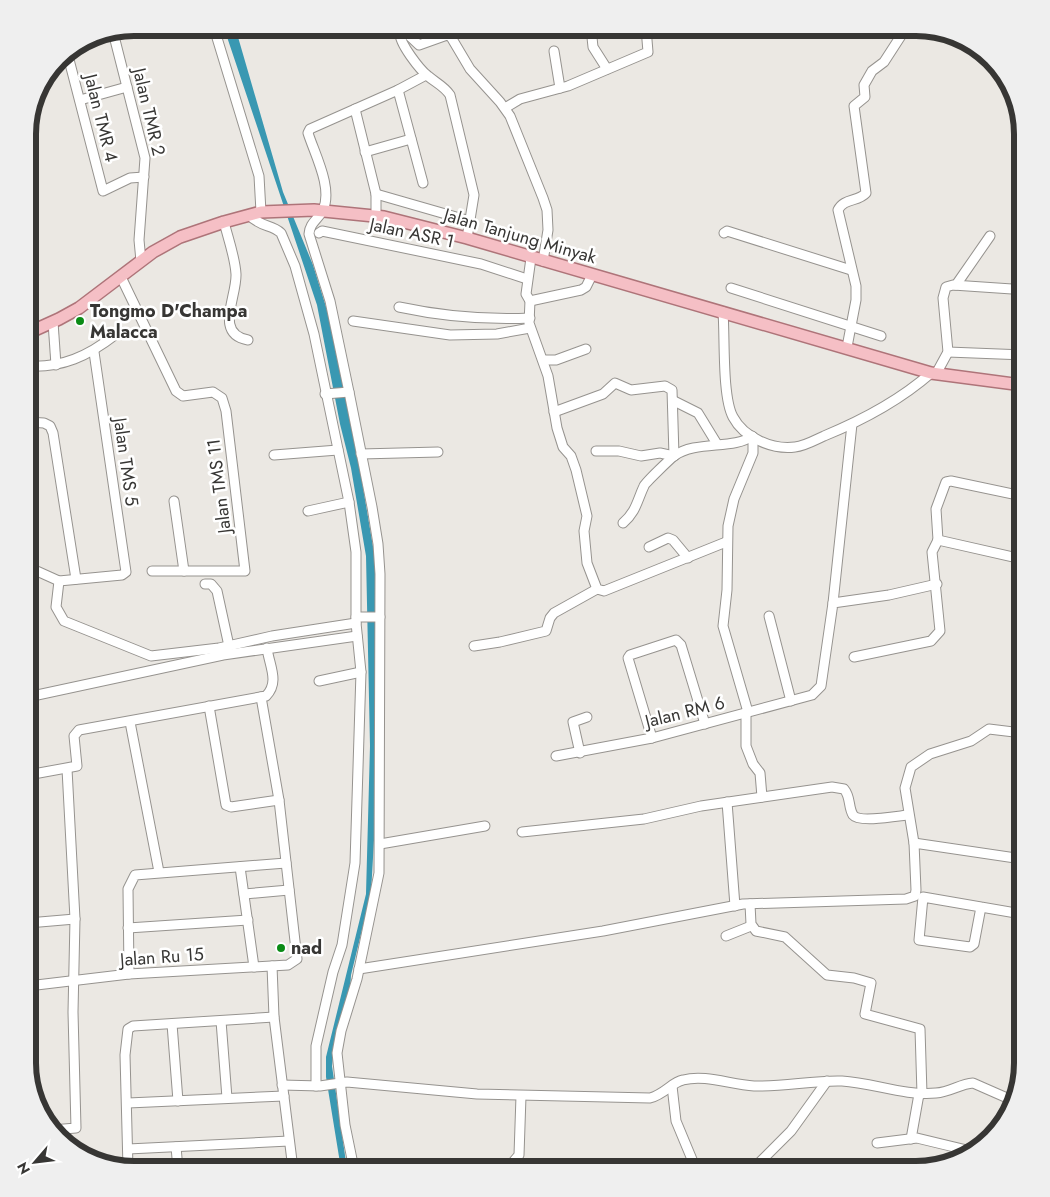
<svg xmlns="http://www.w3.org/2000/svg" width="1050" height="1197" viewBox="0 0 1050 1197" font-family="Jost,sans-serif">
  <style>
    .water { fill: #3998b2 }
    .lines { fill: none; stroke-linecap: round; stroke-linejoin: round }
    .minor-casing { stroke: #96938f; stroke-width: 11 }
    .major-casing { stroke: #ae7479; stroke-width: 14 }
    .minor { stroke: #fff; stroke-width: 9 }
    .major { stroke: #f5bfc5; stroke-width: 11 }
    .poi-dot { fill: #0a8b15; stroke: #fff; stroke-width: 2 }
    .labels { text-anchor: middle; dominant-baseline: central; stroke-width: 5; stroke-linejoin: round; paint-order: stroke }
    .street-label { font-size: 18px; fill: #373634; stroke: #fff }
    .poi-label { font-size: 18px; font-weight: bold; fill: #373634; stroke: #fff; text-anchor: start }
    .rim { fill: none; stroke: #373634; stroke-width: 6 }
  </style>
  <rect width="100%" height="100%" fill="#ebe8e3"/>
  <polygon class="water" points="224,28 234,28 238,37 283,192 313,265 327,310 358,458 376,564 375,706 379,752 371,893 351,975 350,991 335,1039 332,1066 347,1169 341,1169 326,1077 326,1057 366,894 370,746 366,556 351,468 340,424 317,305"/>
  <g class="lines">
    <g class="minor-casing">
      <g id="minor">
        <polyline points="214,28 259,176 261,212"/>
        <polyline points="401,28 419,45 447,35 451,37 470,69 500,102 510,116 543,198 547,210 548,230 543,261"/>
        <path d="M405 28 400 33C399 43 420 70 428 76 436 83 444 86 450 95L474 195 467 238"/>
        <polyline points="591,28 593,47 607,69"/>
        <polyline points="113,32 145,158 139,240 141,261"/>
        <polyline points="554,51 560,88"/>
        <polyline points="67,52 103,191 130,178 144,177"/>
        <polyline points="398,90 423,183"/>
        <polyline points="80,100 127,87"/>
        <polyline points="505,108 520,99 568,86 648,52 646,28"/>
        <polyline points="355,109 376,194 376,216"/>
        <polyline points="365,152 411,139"/>
        <polyline points="376,194 470,221"/>
        <path d="M249 215C262 228 271 224 281 233L295 266 314 334 349 502 356 552V623L361 672 355 863 342 945 333 972 316 1046V1086"/>
        <path d="M224 222C228 238 235 257 236 274 237 297 214 334 248 340"/>
        <polyline points="319,233 322,231 481,264 527,279"/>
        <polyline points="724,233 727,231 851,270"/>
        <polyline points="531,258 526,294 530,301 529,323 548,376 557,428 563,447 571,456 576,470 587,516 584,531 587,563 597,589 604,591 726,542"/>
        <polyline points="121,277 176,391 183,396 213,392 222,398 226,411 245,571 152,571"/>
        <polyline points="956,285 990,236"/>
        <polyline points="731,288 881,336"/>
        <polyline points="530,301 581,290 586,287 592,275"/>
        <path d="M399 307C441 316 487 320 530 318"/>
        <path d="M723 312C725 337 722 397 733 417 744 438 773 450 795 447 805 446 815 440 824 436 863 420 899 401 931 373"/>
        <polyline points="353,321 450,335 497,334 530,328"/>
        <polyline points="53,322 56,365"/>
        <path d="M847 347 856 300V286L838 210C844 198 858 202 866 193L854 106 865 97 864 85 872 71 884 62 906 28"/>
        <polyline points="948,352 1022,355"/>
        <polyline points="543,360 556,360 586,349"/>
        <path d="M28 366C62 368 88 356 115 335"/>
        <polyline points="936,374 948,352 943,298 946,287 953,285 1012,289 1022,284"/>
        <polyline points="325,394 349,392"/>
        <polyline points="674,401 698,413 717,444"/>
        <polyline points="554,412 603,394 615,383 631,390 665,386 672,390 674,456"/>
        <polyline points="28,422 44,423 50,426 53,433 76,579"/>
        <polyline points="596,451 619,451 641,456 660,453 674,456"/>
        <polyline points="361,454 438,452"/>
        <polyline points="274,455 338,450"/>
        <polyline points="174,501 184,571"/>
        <polyline points="308,511 349,502"/>
        <path d="M623 523C636 512 637 501 644 486 645 483 670 459 674 456 696 440 734 450 752 436"/>
        <polyline points="938,540 936,509 946,482 951,481 1022,496"/>
        <polyline points="938,540 1022,559"/>
        <polyline points="649,547 668,538 673,540 688,558"/>
        <polyline points="28,567 59,581 122,575 126,572 94,352"/>
        <polyline points="59,581 56,607 64,621 151,656 219,648 272,636 356,623"/>
        <polyline points="205,584 211,584 217,591 229,646"/>
        <polyline points="833,603 852,424"/>
        <polyline points="769,616 791,701"/>
        <polyline points="356,617 380,617"/>
        <polyline points="474,646 500,642 546,631 550,618 554,613 597,589"/>
        <polyline points="854,657 931,641 940,631 932,552 938,540"/>
        <polyline points="319,681 361,672"/>
        <polyline points="28,697 223,655 357,636"/>
        <polyline points="209,706 226,805 231,807 279,800"/>
        <polyline points="748,712 723,626 727,590 728,526 734,499 753,453 753,437"/>
        <polyline points="746,713 746,746 753,764 760,773 762,797"/>
        <polyline points="130,722 159,872"/>
        <polyline points="652,738 628,658 630,655 676,640 681,645 705,724"/>
        <polyline points="580,753 573,722 587,717"/>
        <polyline points="556,756 652,738 812,695 821,686 833,603 889,595 937,584"/>
        <path d="M28 775 77 766 74 736 79 730 266 696C280 682 269 665 267 648"/>
        <polyline points="727,802 735,906"/>
        <path d="M522 832 644 819 701 806 832 787 844 789C851 797 848 807 853 815 859 823 898 816 908 815"/>
        <polyline points="914,843 905,788 911,767 930,754 971,741 989,729 1022,733"/>
        <polyline points="380,844 485,826"/>
        <polyline points="240,867 254,967"/>
        <polyline points="244,894 289,890"/>
        <polyline points="750,904 751,924 756,931 785,937 827,975 854,978 871,983 865,1014 920,1029 922,1094"/>
        <polyline points="981,907 974,944 970,947 919,940 923,897 1022,914"/>
        <polyline points="28,908 28,964"/>
        <polyline points="28,923 75,919"/>
        <polyline points="128,928 248,920"/>
        <polyline points="726,936 751,926"/>
        <polyline points="272,966 274,1017 293,1169"/>
        <polyline points="359,969 603,931 743,904 906,899 915,896 916,890 914,843 1022,859"/>
        <polyline points="129,974 128,889 135,875 286,863"/>
        <polyline points="28,986 129,974 288,965 297,959 279,800 261,697"/>
        <polyline points="29,986 33,1080"/>
        <polyline points="221,1021 227,1098"/>
        <polyline points="172,1024 178,1101"/>
        <path d="M282 1085 320 1086 347 1082 477 1094 650 1098C665 1094 672 1082 683 1080 706 1074 731 1085 754 1086 784 1087 813 1080 842 1081 874 1083 904 1096 936 1093 950 1092 960 1084 973 1083L1014 1101"/>
        <polyline points="672,1086 676,1121 696,1169"/>
        <polyline points="128,1103 284,1096"/>
        <polyline points="52,1130 76,1128 73,1012 75,919 67,769"/>
        <polyline points="911,1139 919,1094"/>
        <polyline points="877,1143 917,1138 971,1151"/>
        <polyline points="176,1147 178,1169"/>
        <polyline points="128,1149 289,1141"/>
        <polyline points="128,1168 125,1055 128,1029 133,1026 274,1017"/>
        <path d="M354 1169 345 1125 337 1053 341 1031 357 979 379 873 380 574 378 544 372 507 349 392 330 301 309 234C310 222 318 220 323 210 333 188 315 155 308 133L310 129 398 90 426 75"/>
        <polyline points="507,1169 519,1155 521,1096"/>
        <polyline points="753,1169 791,1131 827,1081"/>
      </g>
    </g>
    <g class="major-casing">
      <polyline id="major" points="28,333 59,319 79,308 153,252 180,237 224,222 261,212 314,210 384,217 467,238 931,373 1022,385"/>
    </g>
    <use href="#minor" class="minor"/>
    <use href="#major" class="major"/>
  </g>
  <g class="poi-dot">
    <circle cx="80" cy="321" r="5"/>
    <circle cx="281" cy="948" r="5"/>
  </g>
  <g class="labels">
    <g class="street-label">
      <text transform="translate(149 112) rotate(77)">Jalan TMR 2</text>
      <text transform="translate(101 118) rotate(76)">Jalan TMR 4</text>
      <text transform="translate(412 233) rotate(12)">Jalan ASR 1</text>
      <text transform="translate(520 236) rotate(16)">Jalan Tanjung Minyak</text>
      <text transform="translate(126 462) rotate(82)">Jalan TMS 5</text>
      <text transform="translate(219 486) rotate(-97)">Jalan TMS 11</text>
      <text transform="translate(685 712) rotate(-14)">Jalan RM 6</text>
      <text transform="translate(162 957) rotate(-4)">Jalan Ru 15</text>
    </g>
    <g class="poi-label">
      <text x="90" y="311">Tongmo D'Champa<tspan x="90" dy="21">Malacca</tspan></text>
      <text x="291" y="948">nad</text>
    </g>
  </g>
  <path d="M0 0H1050V1197H0ZM134 36H916A98 98 0 0 1 1014 134V1063A98 98 0 0 1 916 1161H134A98 98 0 0 1 36 1063V134A98 98 0 0 1 134 36Z" fill="#efefef" fill-rule="evenodd"/>
  <path class="rim" d="M134 36H916A98 98 0 0 1 1014 134V1063A98 98 0 0 1 916 1161H134A98 98 0 0 1 36 1063V134A98 98 0 0 1 134 36Z"/>
  <g transform="translate(35 1162) rotate(242)" stroke="#ffffff" stroke-width="4" paint-order="stroke">
  <path d="M0-4L9 19L0 12L-9 19Z" fill="#373634"/>
  <text y="-8" font-size="14" font-weight="bold" text-anchor="middle" fill="#373634">N</text>
  </g>
</svg>
